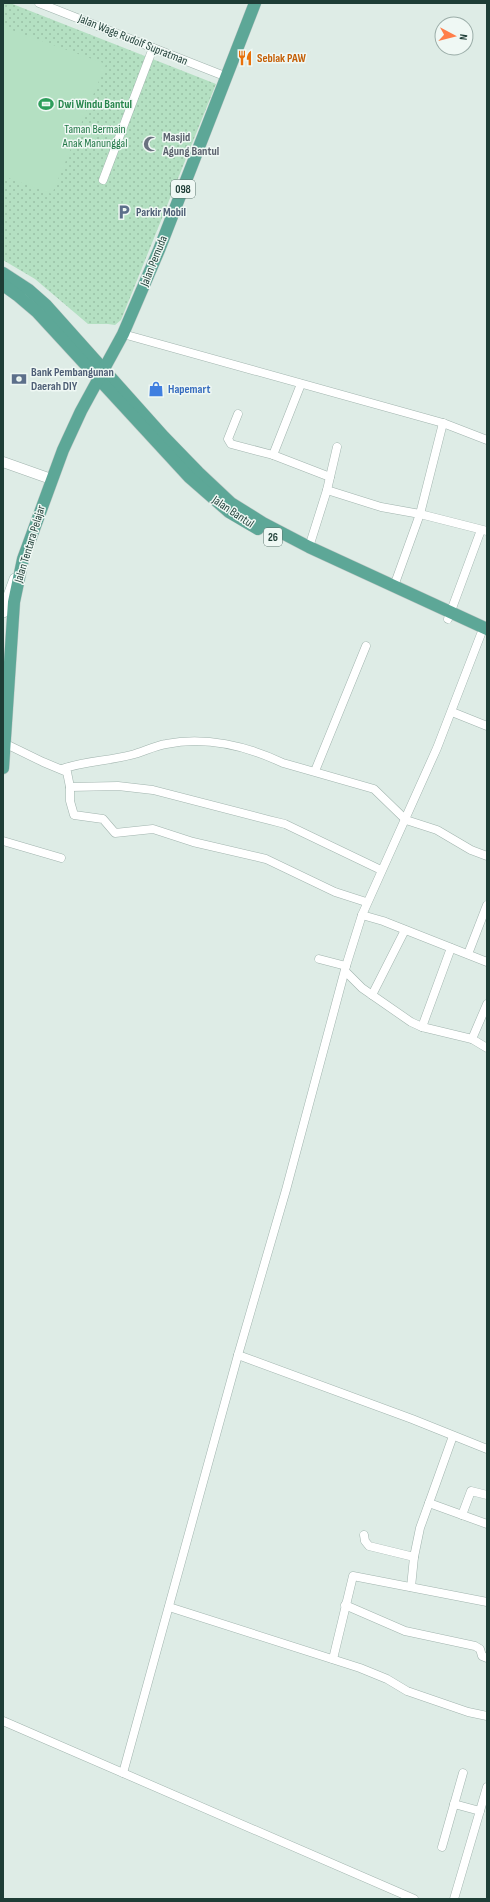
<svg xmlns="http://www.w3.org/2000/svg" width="490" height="1902" viewBox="0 0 490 1902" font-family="'Sofia Sans Condensed',sans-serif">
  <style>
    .green { fill: url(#green-dots) }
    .pitch { fill: #b4e0c2 }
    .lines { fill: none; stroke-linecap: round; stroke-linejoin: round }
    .minor-casing { stroke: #a1b4ae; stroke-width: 9 }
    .tertiary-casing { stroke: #a1b4ae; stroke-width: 11 }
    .secondary-casing { stroke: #9cb9b0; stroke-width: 12 }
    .primary-casing { stroke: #c0c9c7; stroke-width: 13 }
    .minor { stroke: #fff; stroke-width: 8 }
    .tertiary { stroke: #fff; stroke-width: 10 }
    .secondary { stroke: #fff; stroke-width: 11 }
    .primary { stroke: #5da797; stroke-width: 12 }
    .labels { text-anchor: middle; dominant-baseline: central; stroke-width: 3; stroke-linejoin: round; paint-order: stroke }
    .shield { fill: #eff8f4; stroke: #5d756f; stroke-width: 1 }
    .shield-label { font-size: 11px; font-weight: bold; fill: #1e3d36 }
    .street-label { font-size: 12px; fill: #1e3d36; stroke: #eff8f4 }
    .food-label { font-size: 12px; font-weight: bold; fill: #c56008; stroke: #eff8f4; text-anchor: start }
    .leisure-label { font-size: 12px; font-weight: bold; fill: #27864d; stroke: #eff8f4; text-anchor: start }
    .park-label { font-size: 12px; fill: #237948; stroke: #eff8f4 }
    .worship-label { font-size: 12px; font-weight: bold; fill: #5b616d; stroke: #eff8f4; text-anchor: start }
    .service-label { font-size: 12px; font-weight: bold; fill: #4e5e75; stroke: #eff8f4; text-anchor: start }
    .shop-label { font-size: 12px; font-weight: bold; fill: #366cbe; stroke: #eff8f4; text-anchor: start }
  </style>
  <defs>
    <pattern id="green-dots" width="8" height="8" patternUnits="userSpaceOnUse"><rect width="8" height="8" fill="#b4e0c2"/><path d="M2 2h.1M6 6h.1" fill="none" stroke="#9ac1a7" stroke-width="1.8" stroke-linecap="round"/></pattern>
  </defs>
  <rect width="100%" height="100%" fill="#deece6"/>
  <polygon class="green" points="3,3 10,3 216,84 121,320 115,325 108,324 88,324 35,279 3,260"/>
  <polygon class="pitch" points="3,27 106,64 52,194 3,176"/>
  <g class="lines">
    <g class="minor-casing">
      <g id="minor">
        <polyline points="39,3 227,77"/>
        <polyline points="103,180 153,48"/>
        <polyline points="123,334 443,423 487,440"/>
        <polyline points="238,414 228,439 231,444 273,455 330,477"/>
        <polyline points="273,455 301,384"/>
        <polyline points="327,490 381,507 420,514 487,531"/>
        <polyline points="309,547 327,490 337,447"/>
        <polyline points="394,586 420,514 443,423"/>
        <polyline points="448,619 481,530"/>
        <polyline points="481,634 437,748 362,915 346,966 286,1190 238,1355 412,1419 487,1449"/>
        <polyline points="452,712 487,726"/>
        <polyline points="6,744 43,762 67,772 70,787 118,786 153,790 269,820 285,824 381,870"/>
        <path d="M62 769C85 761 108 761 131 755 143 752 154 746 166 744 205 736 247 746 283 763L374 789 406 820 437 830 471 850 487 856"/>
        <polyline points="315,771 366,646"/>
        <polyline points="70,787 70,801 74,815 103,819 115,833 153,829 193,842 266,859 335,892 366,902"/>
        <polyline points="3,841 61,858"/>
        <polyline points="362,915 383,921 487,962"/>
        <polyline points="468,954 487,905"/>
        <polyline points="319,959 346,966"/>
        <polyline points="345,971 362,988 411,1022 422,1027 472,1039 487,1048"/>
        <polyline points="372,995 405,930"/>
        <polyline points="422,1027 451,948"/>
        <polyline points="472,1039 487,1004"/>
        <polyline points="429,1503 453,1436"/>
        <polyline points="462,1515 471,1491 487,1495"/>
        <polyline points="364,1535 365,1541 369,1546 414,1557 411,1587"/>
        <polyline points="414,1557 420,1528 429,1503 487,1524"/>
        <polyline points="345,1605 405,1631 475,1646 480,1649 482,1656 487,1658"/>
        <polyline points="169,1607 360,1668 387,1679 407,1691 468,1712 487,1716"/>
        <polyline points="333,1659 353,1576 487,1602"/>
        <polyline points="3,1721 414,1899"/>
        <polyline points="123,1773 238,1355"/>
        <polyline points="454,1804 480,1811"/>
        <polyline points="442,1847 463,1773"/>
        <polyline points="454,1899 487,1787"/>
      </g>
    </g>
    <g class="tertiary-casing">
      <polyline id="tertiary" points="3,462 51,479"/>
    </g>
    <g class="secondary-casing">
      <polyline id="secondary" points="3,612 15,579"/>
    </g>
    <g class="primary-casing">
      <g id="primary">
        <polyline points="3,273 29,290 46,305 164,437 198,472 231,503 263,523 309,547 487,629"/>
        <polyline points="3,285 17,295 37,312 189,477 229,512 258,529"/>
        <polyline points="3,768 14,602 23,559 63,450 81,411 123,334 159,250 255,3"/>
      </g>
    </g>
    <use href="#minor" class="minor"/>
    <use href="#tertiary" class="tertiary"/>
    <use href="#secondary" class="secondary"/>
    <use href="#primary" class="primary"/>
  </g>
  <defs>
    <g id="restaurant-bare" transform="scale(1.2)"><path d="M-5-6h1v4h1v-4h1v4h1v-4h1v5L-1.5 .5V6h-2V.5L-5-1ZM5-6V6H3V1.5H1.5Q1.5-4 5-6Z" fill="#e8710a" stroke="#eff8f4" stroke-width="2.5" paint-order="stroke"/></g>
    <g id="stadium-bare" transform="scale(1.2)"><path d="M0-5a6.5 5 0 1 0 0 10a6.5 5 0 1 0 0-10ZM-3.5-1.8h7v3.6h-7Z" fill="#2e9e5b" stroke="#eff8f4" stroke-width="2.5" paint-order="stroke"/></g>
    <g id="mosque-bare" transform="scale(1.2)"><path d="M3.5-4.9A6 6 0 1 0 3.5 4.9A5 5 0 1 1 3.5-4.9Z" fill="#6b7280" stroke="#eff8f4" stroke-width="2.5" paint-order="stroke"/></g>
    <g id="parking-bare" transform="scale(1.2)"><path d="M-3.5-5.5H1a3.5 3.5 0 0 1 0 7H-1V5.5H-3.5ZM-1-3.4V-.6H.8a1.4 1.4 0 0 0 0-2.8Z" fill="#5c6f8a" stroke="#eff8f4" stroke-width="2.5" paint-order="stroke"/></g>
    <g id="bank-bare" transform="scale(1.2)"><path d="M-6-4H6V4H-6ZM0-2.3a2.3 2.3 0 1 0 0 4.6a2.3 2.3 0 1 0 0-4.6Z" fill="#5c6f8a" stroke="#eff8f4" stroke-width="2.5" paint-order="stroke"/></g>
    <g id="shop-bare" transform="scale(1.2)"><path d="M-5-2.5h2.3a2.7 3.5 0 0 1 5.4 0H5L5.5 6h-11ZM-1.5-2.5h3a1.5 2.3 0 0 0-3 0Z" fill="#3f7fe0" stroke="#eff8f4" stroke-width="2.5" paint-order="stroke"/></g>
  </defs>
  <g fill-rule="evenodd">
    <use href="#restaurant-bare" x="245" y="58"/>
    <use href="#stadium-bare" x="46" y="104"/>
    <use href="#mosque-bare" x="151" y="144"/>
    <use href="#parking-bare" x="124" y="212"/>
    <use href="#bank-bare" x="19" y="379"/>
    <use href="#shop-bare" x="156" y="389"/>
  </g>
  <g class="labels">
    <g class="shield">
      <rect x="171" y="180" width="24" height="18" rx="3"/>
      <rect x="264" y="528" width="18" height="18" rx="3"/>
    </g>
    <g class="shield-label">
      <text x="183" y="189">098</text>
      <text x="273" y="537">26</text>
    </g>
    <g class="street-label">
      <text transform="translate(133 40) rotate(22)">Jalan Wage Rudolf Supratman</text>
      <text transform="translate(154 261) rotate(-68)">Jalan Pemuda</text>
      <text transform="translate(233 512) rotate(34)">Jalan Bantul</text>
      <text transform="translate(30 544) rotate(-73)">Jalan Tentara Pelajar</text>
    </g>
    <g class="food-label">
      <text x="257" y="58">Seblak PAW</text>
    </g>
    <g class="leisure-label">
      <text x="58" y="104">Dwi Windu Bantul</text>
    </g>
    <g class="park-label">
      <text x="95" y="129">Taman Bermain<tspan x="95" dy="14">Anak Manunggal</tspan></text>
    </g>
    <g class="worship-label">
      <text x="163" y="137">Masjid<tspan x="163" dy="14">Agung Bantul</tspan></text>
    </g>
    <g class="service-label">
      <text x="136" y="212">Parkir Mobil</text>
      <text x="31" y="372">Bank Pembangunan<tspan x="31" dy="14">Daerah DIY</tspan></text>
    </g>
    <g class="shop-label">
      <text x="168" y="389">Hapemart</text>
    </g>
  </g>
  <rect width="490" height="1902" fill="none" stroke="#1e3d36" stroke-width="8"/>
  <g transform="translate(454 36) rotate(97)"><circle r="19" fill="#eff8f4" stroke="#9bada8"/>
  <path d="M0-3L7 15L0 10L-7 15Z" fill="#ff7e49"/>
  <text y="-6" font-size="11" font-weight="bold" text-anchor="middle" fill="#1e3d36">N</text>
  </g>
</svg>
